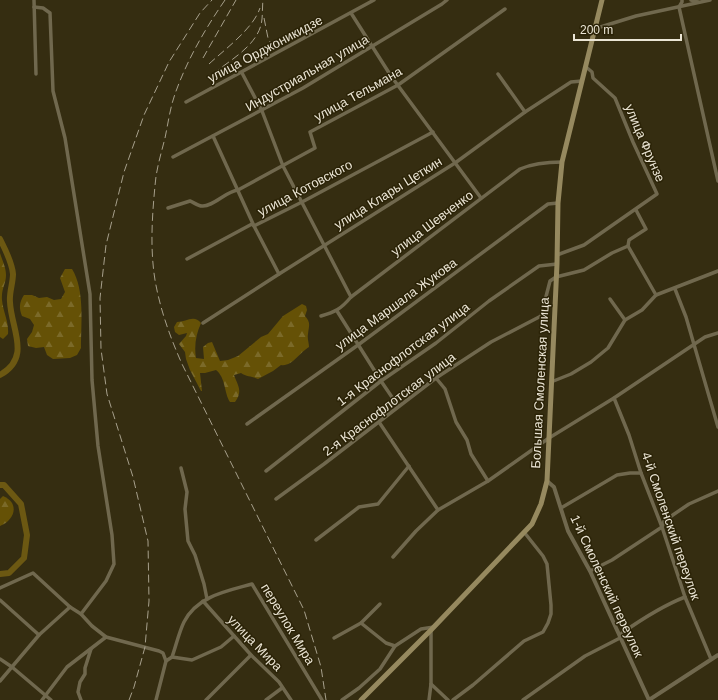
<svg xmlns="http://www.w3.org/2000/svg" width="718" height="700" viewBox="0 0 718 700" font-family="Helvetica,sans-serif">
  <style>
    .forest { fill: url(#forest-firs) }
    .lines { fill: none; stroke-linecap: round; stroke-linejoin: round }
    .river { stroke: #6c5812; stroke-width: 6 }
    .minor { stroke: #70684e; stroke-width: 3.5 }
    .tertiary { stroke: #70684e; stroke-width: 4 }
    .secondary { stroke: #96895f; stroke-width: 5 }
    .rail { stroke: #a7a08c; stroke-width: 1; stroke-dasharray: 8 4; stroke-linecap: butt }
    .labels { text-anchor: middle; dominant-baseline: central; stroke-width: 3; stroke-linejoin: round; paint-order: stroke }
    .street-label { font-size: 13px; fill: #ebe5d5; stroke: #2b2307 }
  </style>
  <defs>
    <pattern id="forest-firs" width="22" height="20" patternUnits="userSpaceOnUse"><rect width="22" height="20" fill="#655106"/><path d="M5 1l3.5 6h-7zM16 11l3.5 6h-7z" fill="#7b6a29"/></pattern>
  </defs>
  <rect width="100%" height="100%" fill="#352d11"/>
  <g class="forest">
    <path d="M0 253C2 260 6 267 6 275 6 284 1 289 2 300 3 312 9 321 8 334L3 339 0 337Z"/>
    <path d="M65 269H72C85 290 81 324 81 348L77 355 70 358 53 359 47 355 44 347 36 348 28 346 27 339 32 332 34 325 30 319 22 316C19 308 19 303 24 295H32L39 298 47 297 54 300 61 299 65 292 60 278Z"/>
    <path d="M302 304 306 306 307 310 305 316C311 323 309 325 308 334 307 338 309 343 309 347 300 352 292 367 281 365L273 371 258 379C252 376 247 377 241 373L234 375C238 386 243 391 235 402H230C224 393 226 378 216 370L205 373H200L202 391H201L190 370 186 359 185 352 179 344 186 336 187 333 179 335 175 332 174 327 177 322C186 322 194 314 201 323 196 334 194 346 196 358L204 359 203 347 208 343 212 342 220 361 228 360 238 356 261 337 268 334 283 316Z"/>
    <path d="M3 496C20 503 15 520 0 526V499Z"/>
  </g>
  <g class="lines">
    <g class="river">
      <path d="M0 239C5 249 12 262 13 274 13 283 9 293 10 302 11 329 32 357 0 375"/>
      <polyline points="0,485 4,485 21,504 27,535 24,558 9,573 0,574"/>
    </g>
    <g class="minor">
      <polyline points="34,0 36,74"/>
      <polyline points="682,0 682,2 679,7 718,181"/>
      <polyline points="691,0 698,2"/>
      <polyline points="34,7 43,8 50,13 53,91 65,138 90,294 92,380 98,446 112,535 114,564 106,581 81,614"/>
      <polyline points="351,13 391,76 481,198"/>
      <polyline points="594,29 636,16 710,0"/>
      <polyline points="242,73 262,111 283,166 351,297"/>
      <polyline points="498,74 525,112"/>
      <polyline points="186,102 374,0"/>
      <polyline points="213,136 254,226 279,274"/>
      <polyline points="173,157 303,88 442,4 447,0"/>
      <path d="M168 208 190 201C193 202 198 206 202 206 213 207 226 191 238 190L315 148 310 132 398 85 505 9"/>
      <polyline points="628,246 656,295"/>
      <polyline points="557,255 584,245 657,194 633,142 615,98 593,78 592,72 586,67"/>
      <polyline points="187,259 252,224 254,226 302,202 433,132"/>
      <polyline points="675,289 686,317 718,427"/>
      <polyline points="610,299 625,320"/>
      <polyline points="337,311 381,381 398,406"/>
      <path d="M321 316C335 312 341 309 351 297L520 169C534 163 547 162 562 162"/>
      <polyline points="203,323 279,274 455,163 525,112 571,82 582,81"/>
      <polyline points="436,378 445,389 456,422 467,440 471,454 488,481"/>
      <polyline points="551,382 571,374 591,362 608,348 625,320 642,310 656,295 718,271"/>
      <polyline points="614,398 629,435 641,473 662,527 685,597 711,659"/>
      <polyline points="379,422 438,510"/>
      <polyline points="247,424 358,345 548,204 558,203"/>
      <polyline points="181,468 187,492 185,509 188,541 195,555 204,584 207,599"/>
      <polyline points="266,471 381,381 436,343 489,301 539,266 557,264"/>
      <polyline points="276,499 324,464 436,378 491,342 541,316 550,281 556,277 584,270 612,253 628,246 629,240 646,229 636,210"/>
      <polyline points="561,508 617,475 630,473 641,473"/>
      <polyline points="316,540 359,507 378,504 409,466"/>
      <polyline points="393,557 416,531 438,510 488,481 549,438 614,398 705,337 718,333"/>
      <polyline points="590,571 612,560 662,527 664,521 689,504 718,491"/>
      <polyline points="0,588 33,573 70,607 81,614 92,626 106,637 159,651 163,653 166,661 156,700"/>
      <polyline points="0,600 39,635"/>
      <polyline points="203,601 251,655 279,682 291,700"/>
      <polyline points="361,623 386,643 395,646"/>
      <polyline points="334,638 361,623 380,604"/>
      <polyline points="172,657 192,660 221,647 234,636"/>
      <polyline points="0,659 12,667 51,700"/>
      <path d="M166 661 172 657C176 646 179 632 184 622 197 596 227 591 252 584L322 700"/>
      <polyline points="0,681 39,635 70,607"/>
      <polyline points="431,684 448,700"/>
      <polyline points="42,700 67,667 106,637"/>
      <polyline points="81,700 78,692 80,682 85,674 85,668 91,649"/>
      <polyline points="206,700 251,655"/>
      <polyline points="266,700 282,688"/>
      <polyline points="342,700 359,688 380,669 395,646 421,629 434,627"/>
      <polyline points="429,700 431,684 431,630"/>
      <polyline points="453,700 473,685 524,641 543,632 548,623 551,614 551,605 547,564 543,556 524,532"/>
      <path d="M523 700 585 656 620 638 622 633C642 619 662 606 685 597"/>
    </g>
    <polyline class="tertiary" points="547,481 554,487 568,531 590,571 649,700 718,655"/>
    <polyline class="secondary" points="361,700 431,630 532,524 541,504 547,481 557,264 558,203 562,162 602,0"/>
    <g class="rail">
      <path d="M225 0C205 29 187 60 175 94 170 108 168 124 165 138 161 154 156 170 155 186 152 217 150 249 155 280 160 309 170 337 182 364L304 610 321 667 326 700"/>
      <polyline points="264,18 268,38 274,49"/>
      <polyline points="203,58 236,0"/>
      <path d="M209 64C225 49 253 29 260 8"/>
      <path d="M213 74C230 60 255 47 261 25 263 17 262 8 263 0"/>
      <polyline points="129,700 134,687 145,647 149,601 148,541 133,477 107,394 101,349 100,298 106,245 124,172 144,115 169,62 193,24 200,13 212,0"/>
    </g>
  </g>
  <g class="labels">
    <g class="street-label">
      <text transform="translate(265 49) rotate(-28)">улица Орджоникидзе</text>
      <text transform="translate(307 73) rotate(-30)">Индустриальная улица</text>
      <text transform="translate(358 94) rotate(-29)">улица Тельмана</text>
      <text transform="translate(645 143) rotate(67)">улица Фрунзе</text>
      <text transform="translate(305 188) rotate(-28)">улица Котовского</text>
      <text transform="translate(388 193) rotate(-32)">улица Клары Цеткин</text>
      <text transform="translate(432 223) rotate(-37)">улица Шевченко</text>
      <text transform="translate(396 304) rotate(-36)">улица Маршала Жукова</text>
      <text transform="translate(403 354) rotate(-37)">1-я Краснофлотская улица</text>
      <text transform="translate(540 383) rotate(-87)">Большая Смоленская улица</text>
      <text transform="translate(389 404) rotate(-37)">2-я Краснофлотская улица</text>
      <text transform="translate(671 526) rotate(71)">4-й Смоленский переулок</text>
      <text transform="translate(607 586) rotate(65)">1-й Смоленский переулок</text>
      <text transform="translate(288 624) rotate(59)">переулок Мира</text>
      <text transform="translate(255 643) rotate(46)">улица Мира</text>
    </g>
  </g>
  <path d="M574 34v6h107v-6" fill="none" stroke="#ebe5d5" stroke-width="2"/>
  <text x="580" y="34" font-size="12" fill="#ebe5d5" stroke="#2b2307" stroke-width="3" paint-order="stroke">200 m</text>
</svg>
